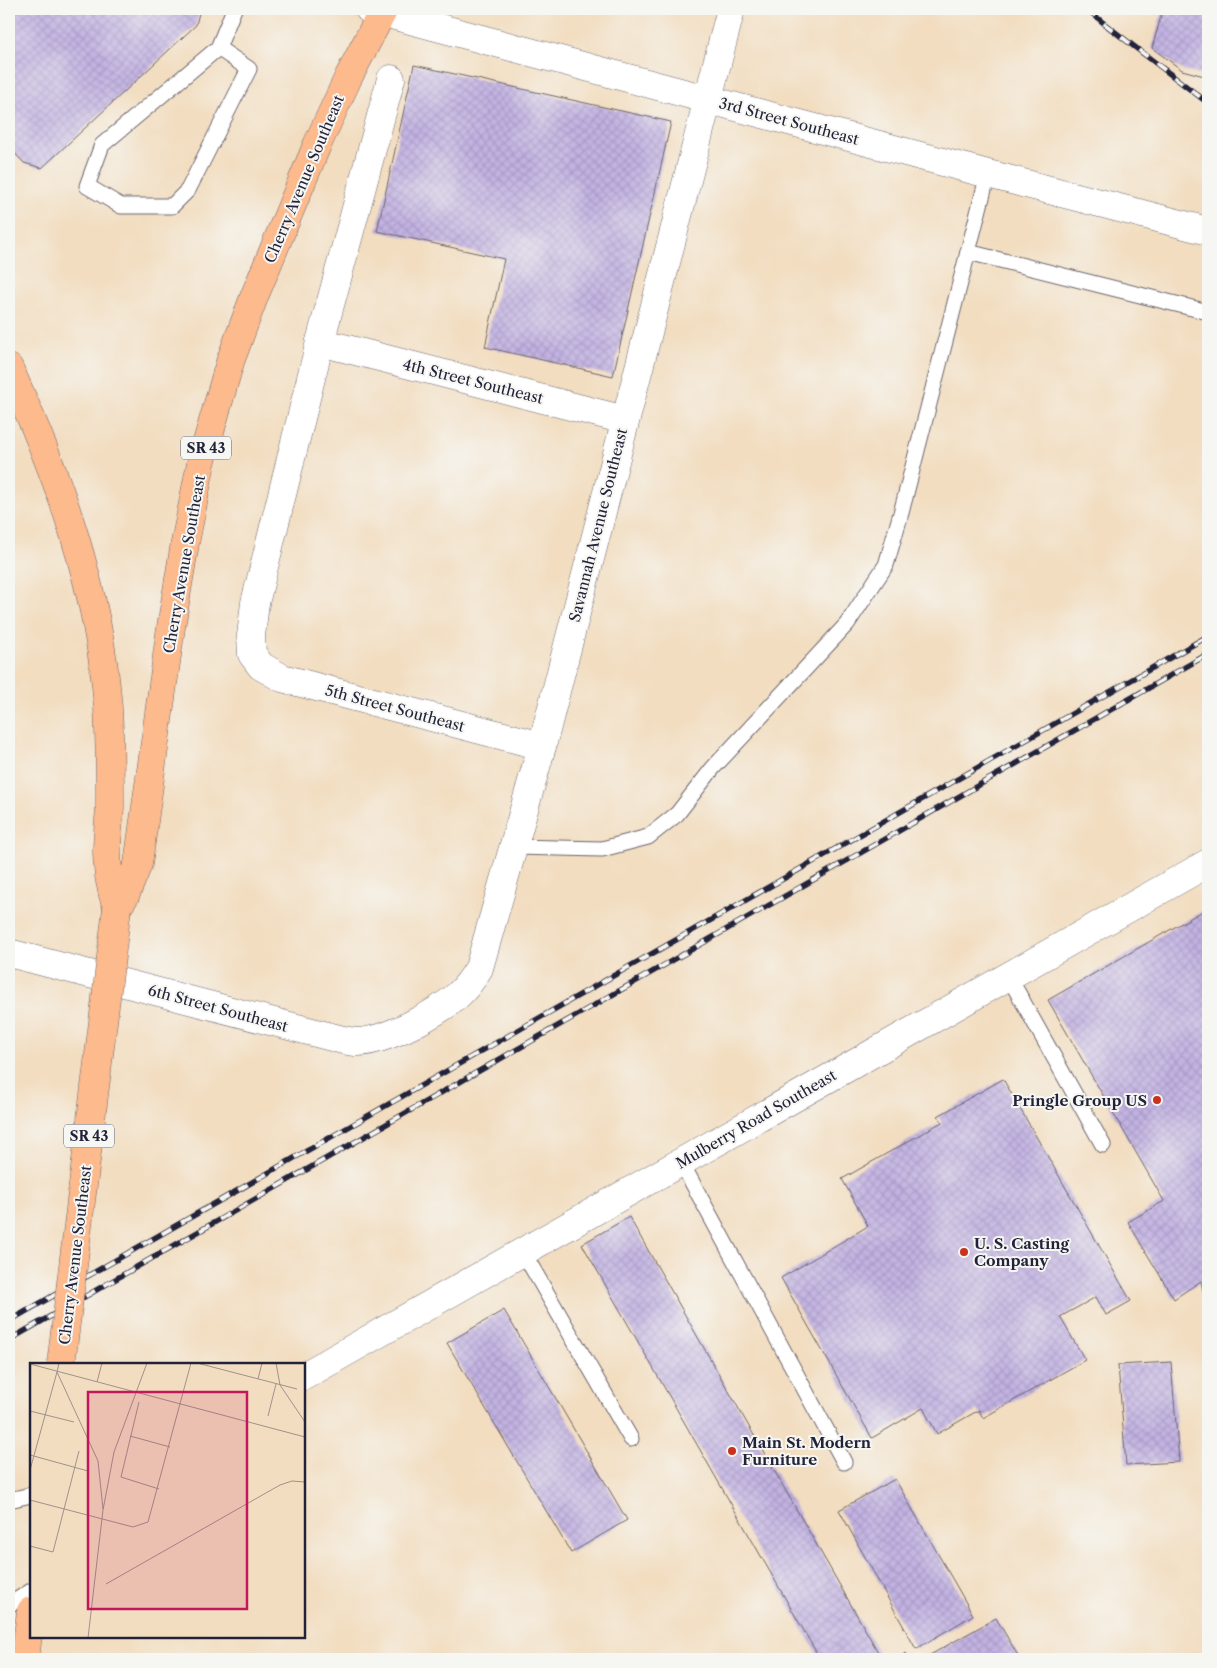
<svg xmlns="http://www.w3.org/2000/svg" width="1217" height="1668" viewBox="0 0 1217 1668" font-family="'Libre Caslon Text',serif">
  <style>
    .building { fill: url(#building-cross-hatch) }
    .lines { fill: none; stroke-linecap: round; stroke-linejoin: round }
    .service-casing { stroke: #6b636a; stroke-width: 17 }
    .minor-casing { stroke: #6b636a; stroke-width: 29 }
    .tertiary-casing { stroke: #6b636a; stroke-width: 29 }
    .primary-casing { stroke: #6b636a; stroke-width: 29 }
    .service { stroke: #fff; stroke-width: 15 }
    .minor { stroke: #fff; stroke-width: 28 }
    .tertiary { stroke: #fff; stroke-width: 28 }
    .primary { stroke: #fcba8d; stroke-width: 28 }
    .rail-casing { stroke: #22223b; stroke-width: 5.5 }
    .rail { stroke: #f6f6f2; stroke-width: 4; stroke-dasharray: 11; stroke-linecap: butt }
    .primary-bridge-casing { stroke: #6b636a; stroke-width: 29; stroke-linecap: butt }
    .primary-bridge { stroke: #fcba8d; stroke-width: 28 }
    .poi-dot { fill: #c8321e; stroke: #f6f6f2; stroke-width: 2 }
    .labels { text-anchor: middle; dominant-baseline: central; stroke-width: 4; stroke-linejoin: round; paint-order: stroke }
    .shield { fill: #f6f6f2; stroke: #626272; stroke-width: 1 }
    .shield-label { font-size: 14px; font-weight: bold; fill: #22223b }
    .street-label { font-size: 15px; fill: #22223b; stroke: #f6f6f2 }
    .poi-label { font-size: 15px; font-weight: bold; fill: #22223b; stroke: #f6f6f2; text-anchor: start }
    .inset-road { fill: none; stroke: #9f928b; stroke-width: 1 }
    .view { fill: #c2185b; fill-opacity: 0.15; stroke: #c2185b; stroke-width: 2.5 }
    .inset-edge { fill: none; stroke: #22223b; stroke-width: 2.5 }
  </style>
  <defs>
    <pattern id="building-cross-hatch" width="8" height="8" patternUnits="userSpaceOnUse" patternTransform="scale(1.25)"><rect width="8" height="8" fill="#c2b2e2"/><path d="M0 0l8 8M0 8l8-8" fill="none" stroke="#a699c3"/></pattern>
  </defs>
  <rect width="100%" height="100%" fill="#f6f6f2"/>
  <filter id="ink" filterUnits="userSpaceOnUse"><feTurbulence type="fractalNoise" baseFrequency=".02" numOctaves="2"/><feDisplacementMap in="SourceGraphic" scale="10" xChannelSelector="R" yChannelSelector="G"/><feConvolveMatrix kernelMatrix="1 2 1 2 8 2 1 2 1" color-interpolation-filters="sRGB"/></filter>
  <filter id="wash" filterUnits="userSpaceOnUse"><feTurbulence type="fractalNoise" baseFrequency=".0096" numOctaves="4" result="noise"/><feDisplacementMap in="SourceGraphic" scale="20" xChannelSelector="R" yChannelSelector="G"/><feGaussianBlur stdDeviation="1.12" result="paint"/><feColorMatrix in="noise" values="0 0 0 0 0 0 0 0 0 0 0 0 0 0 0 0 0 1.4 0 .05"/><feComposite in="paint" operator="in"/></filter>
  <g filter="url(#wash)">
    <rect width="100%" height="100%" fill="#f2ddc0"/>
    <g id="blocks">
      <g class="building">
        <polygon points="9,9 200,9 196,25 42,168 24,163 9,147"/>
        <polygon points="839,9 854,9 853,13"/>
        <polygon points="1163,9 1208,9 1208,77 1182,70 1152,48"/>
        <polygon points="414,65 671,122 613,376 485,347 504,259 377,231"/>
        <polygon points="1208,908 1208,1312 1207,1312 1201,1281 1174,1299 1128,1222 1164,1201 1048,1000"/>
        <polygon points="1003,1079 1131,1301 1106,1315 1096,1297 1060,1317 1085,1360 983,1418 979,1410 937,1434 923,1408 872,1438 781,1278 868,1226 842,1179 942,1122 938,1116"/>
        <polygon points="629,1217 882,1659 820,1659 582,1244"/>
        <polygon points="504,1310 627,1520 571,1553 447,1343"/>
        <polygon points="1171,1362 1179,1462 1126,1465 1118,1365"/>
        <polygon points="895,1479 973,1615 916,1649 839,1510"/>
        <polygon points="996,1618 1020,1659 923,1659"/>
        <polygon points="906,1653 909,1659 896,1659"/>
      </g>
    </g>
  </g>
  <g filter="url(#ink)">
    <use href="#blocks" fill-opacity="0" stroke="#6b636a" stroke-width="1"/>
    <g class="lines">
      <g class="service-casing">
        <g id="service">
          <polyline points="218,48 249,69 188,190 172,206 121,206 87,186 102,145 218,48 234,9"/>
          <polyline points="988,174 968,252 1208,312"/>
          <polyline points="514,847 602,849 648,837 677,814 713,768 847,624 886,565 901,513 968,252"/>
          <polyline points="1009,977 1103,1145"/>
          <polyline points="681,1162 844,1462"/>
          <polyline points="523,1252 631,1439"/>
          <polyline points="9,1500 31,1495"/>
          <polyline points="9,1605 31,1591"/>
        </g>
      </g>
      <g class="minor-casing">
        <g id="minor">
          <polyline points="391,79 320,342 255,603 251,636 252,654 261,666 282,678 542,746"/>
          <polyline points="320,342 625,420"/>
          <path d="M9 953 343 1040C348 1041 353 1042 358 1042 386 1041 438 1013 458 995 467 987 473 978 479 968L542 746 731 9"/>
          <polyline points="304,1376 1208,863"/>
        </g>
      </g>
      <g class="tertiary-casing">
        <polyline id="tertiary" points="369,9 988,174 1208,231"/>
      </g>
      <g class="primary-casing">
        <g id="primary">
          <path d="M9 368C59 477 99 588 108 708 110 741 110 774 110 807 109 822 107 837 107 852 107 872 111 890 117 908"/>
          <polyline points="117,908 125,896 138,864 171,627 185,543 201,463 230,362 254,297 317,145 349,76 384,9"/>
          <polyline points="25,1659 31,1611"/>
        </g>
      </g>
      <use href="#service" class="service"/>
      <use href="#minor" class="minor"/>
      <use href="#tertiary" class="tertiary"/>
      <use href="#primary" class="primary"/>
      <g class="rail-casing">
        <g id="rail">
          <polyline points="1087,9 1106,25 1208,103"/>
          <polyline points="9,1321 1208,636"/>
          <polyline points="9,1340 1208,654"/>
        </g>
      </g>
      <use href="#rail" class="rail"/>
      <g class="primary-bridge-casing">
        <polyline id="primary-bridge" points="61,1364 117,908"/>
      </g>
      <use href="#primary-bridge" class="primary-bridge"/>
    </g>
  </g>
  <g class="poi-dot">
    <circle cx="1157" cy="1100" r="5"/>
    <circle cx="964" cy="1252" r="5"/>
    <circle cx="732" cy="1451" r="5"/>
  </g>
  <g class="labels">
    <g class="shield">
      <rect x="181" y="436.5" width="50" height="23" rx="4"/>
      <rect x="64" y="1124.5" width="50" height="23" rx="4"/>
    </g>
    <g class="shield-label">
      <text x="206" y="448">SR 43</text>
      <text x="89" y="1136">SR 43</text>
    </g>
    <g class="street-label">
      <text transform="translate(789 121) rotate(15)">3rd Street Southeast</text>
      <text transform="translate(304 179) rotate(-67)">Cherry Avenue Southeast</text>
      <text transform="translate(473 381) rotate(14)">4th Street Southeast</text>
      <text transform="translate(598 525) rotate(-76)">Savannah Avenue Southeast</text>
      <text transform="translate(184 564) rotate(-80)">Cherry Avenue Southeast</text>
      <text transform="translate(395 708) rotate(15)">5th Street Southeast</text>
      <text transform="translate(218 1008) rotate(15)">6th Street Southeast</text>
      <text transform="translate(756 1119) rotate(-30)">Mulberry Road Southeast</text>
      <text transform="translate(75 1255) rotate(-83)">Cherry Avenue Southeast</text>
    </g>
    <g class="poi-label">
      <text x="1147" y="1100" text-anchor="end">Pringle Group US</text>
      <text x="974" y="1243">U. S. Casting<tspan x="974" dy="17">Company</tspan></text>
      <text x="742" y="1442">Main St. Modern<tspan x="742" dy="17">Furniture</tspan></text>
    </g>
  </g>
  <g transform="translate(30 1363)">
    <rect width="275" height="275" fill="#f2ddc0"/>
    <path class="inset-road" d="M29 0 27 9 68 98 73 146M167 0 267 26M246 0 250 22 275 59M0 1 275 74M228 16 232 0M67 19 72 0M109 39 91 114 129 126M0 48 44 59M238 53 246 21M100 73 140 84M0 92 58 108M0 107 27 9M0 137 103 164 118 159 161 0M0 183 23 189 49 88M76 221 250 122 262 118 275 119M58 275 73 147 84 89 117 0"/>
    <path class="view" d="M58 29H217V246H58Z"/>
    <rect width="275" height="275" class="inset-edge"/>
  </g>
  <rect width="1217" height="1668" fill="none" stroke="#f6f6f2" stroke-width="30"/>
</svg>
